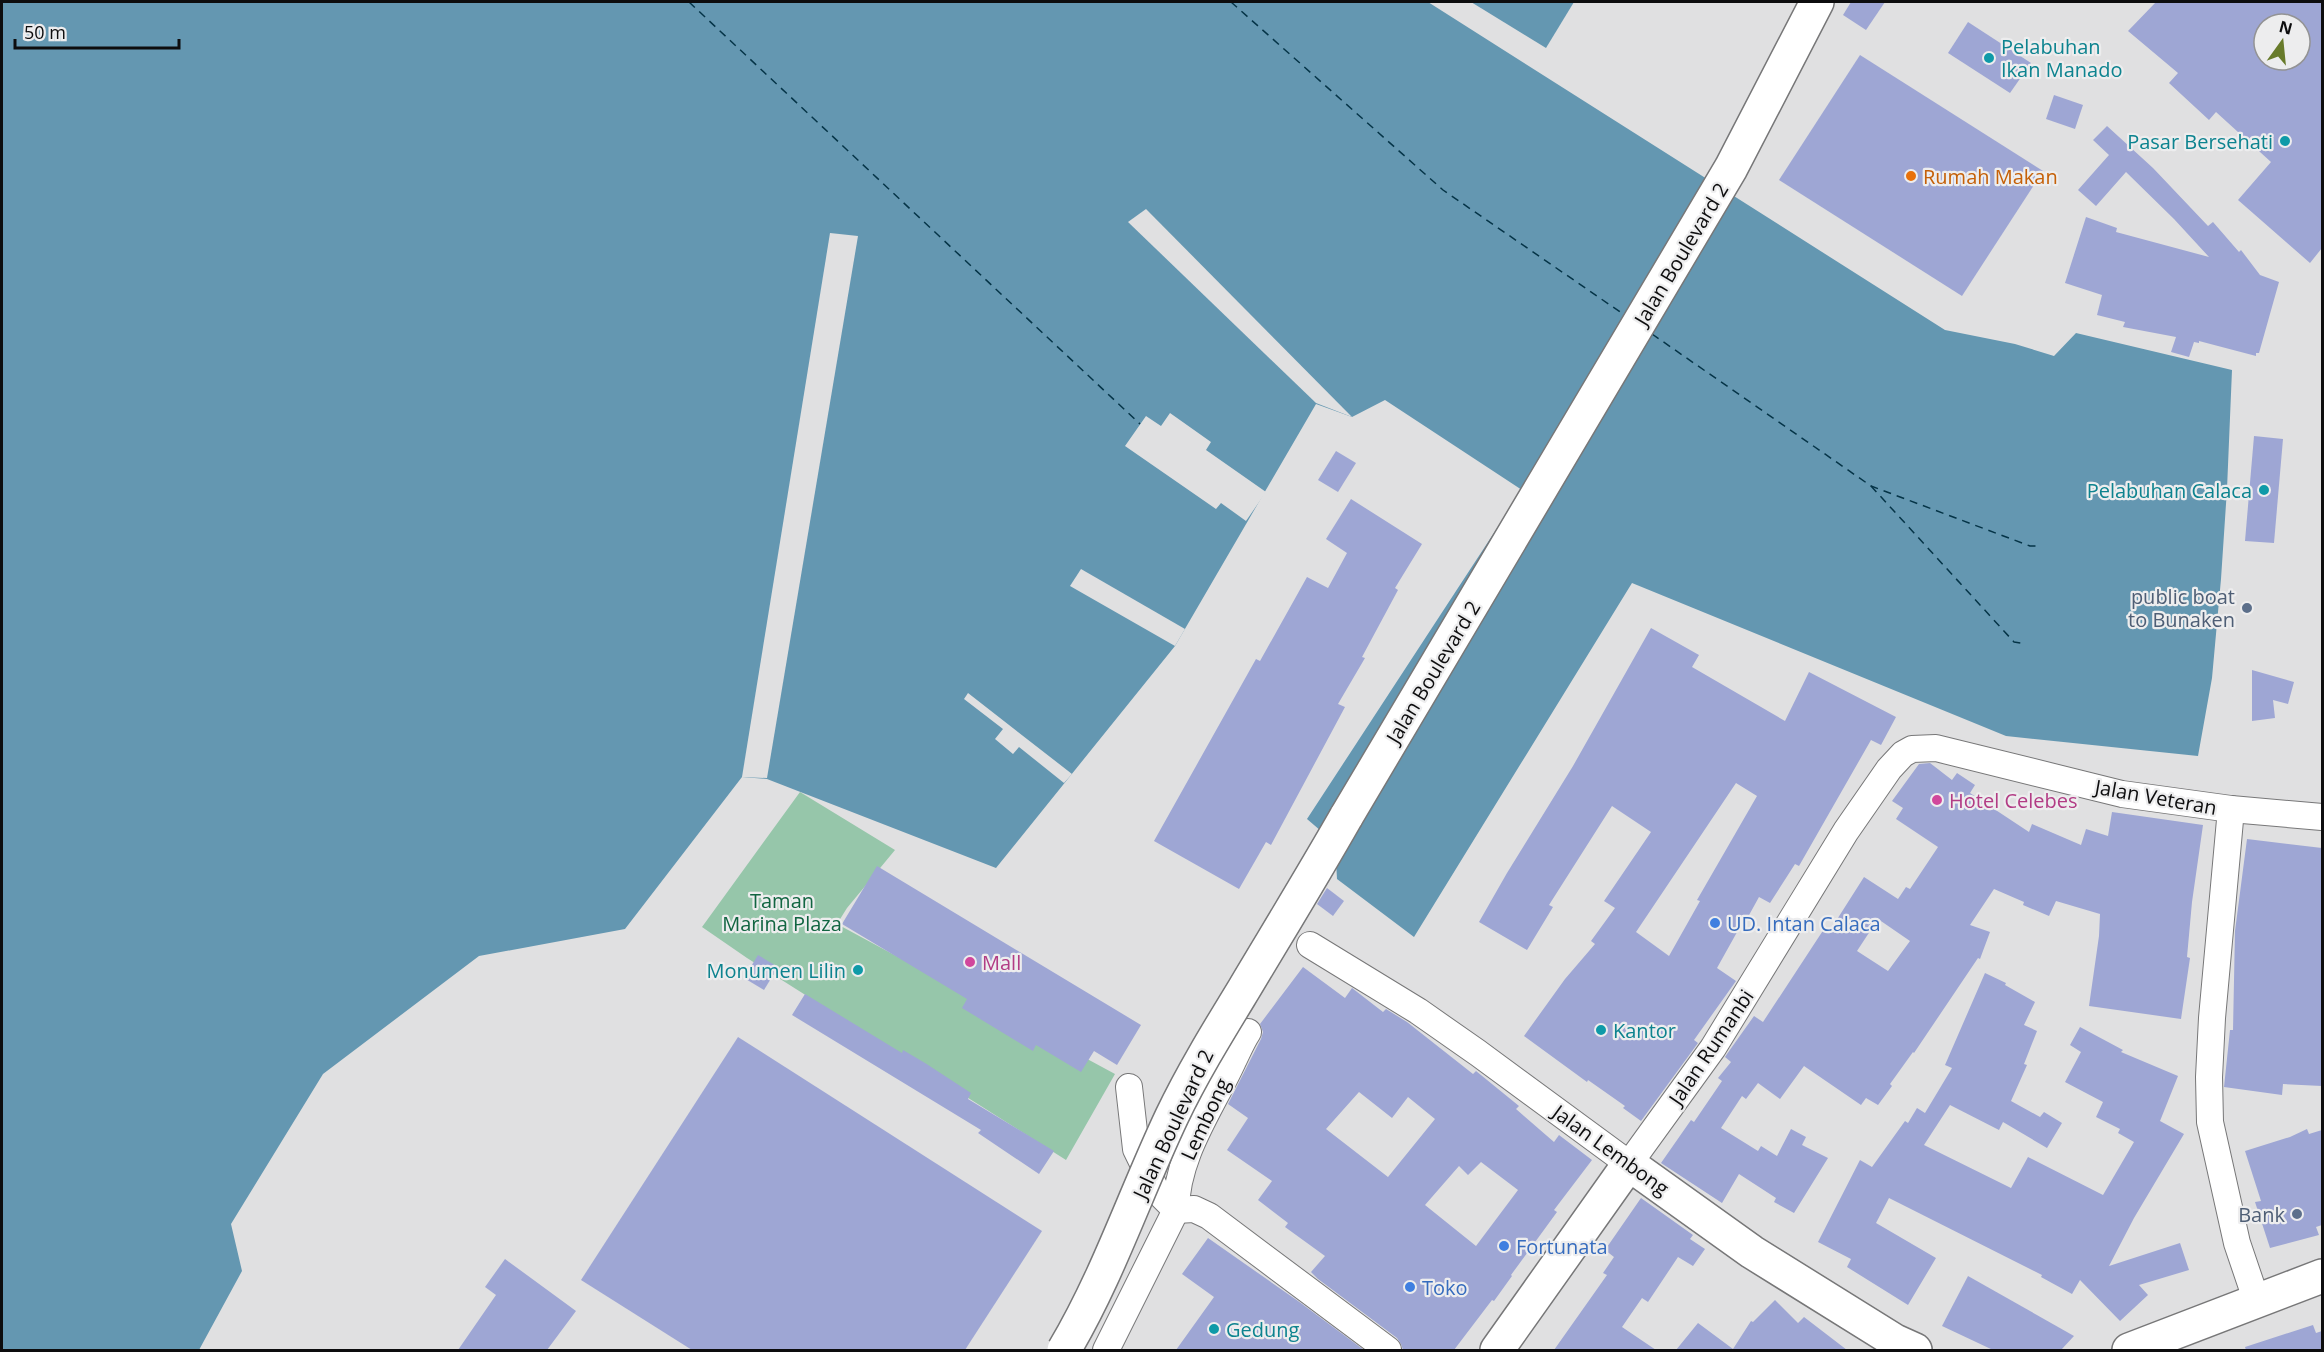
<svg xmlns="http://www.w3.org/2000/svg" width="2324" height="1352" viewBox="0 0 2324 1352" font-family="'Open Sans',sans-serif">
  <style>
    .green { fill: #96c6aa }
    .water { fill: #6497b1 }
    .pier { fill: #e0e0e1 }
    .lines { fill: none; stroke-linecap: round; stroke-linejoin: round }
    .ferry { stroke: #053447; stroke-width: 1.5; stroke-dasharray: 8 6; stroke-linecap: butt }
    .building { fill: #9ea6d4; fill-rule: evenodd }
    .minor-casing { stroke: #777778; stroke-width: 28 }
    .major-casing { stroke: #777778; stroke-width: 36 }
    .highway-casing { stroke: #777778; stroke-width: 36 }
    .minor { stroke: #fff; stroke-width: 26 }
    .major { stroke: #fff; stroke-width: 33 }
    .highway { stroke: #fff; stroke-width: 33 }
    .major-bridge-casing { stroke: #777778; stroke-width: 36; stroke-linecap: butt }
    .major-bridge { stroke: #fff; stroke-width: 33 }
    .culture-dot { fill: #0f9aa8; stroke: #ededee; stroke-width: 2 }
    .food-dot { fill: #e8710a; stroke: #ededee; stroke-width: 2 }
    .service-dot { fill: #5c6f8a; stroke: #ededee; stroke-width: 2 }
    .hotel-dot { fill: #d1479c; stroke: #ededee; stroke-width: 2 }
    .shop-dot { fill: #3f7fe0; stroke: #ededee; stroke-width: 2 }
    .labels { text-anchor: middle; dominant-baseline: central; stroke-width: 4.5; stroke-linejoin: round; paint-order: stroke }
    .culture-label { font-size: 20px; fill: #0d838f; stroke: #ededee; text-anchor: start }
    .food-label { font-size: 20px; fill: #c56008; stroke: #ededee; text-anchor: start }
    .street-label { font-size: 20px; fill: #0d0d0e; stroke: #ededee }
    .service-label { font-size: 20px; fill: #4e5e75; stroke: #ededee; text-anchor: end }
    .hotel-label { font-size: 20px; fill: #b23c85; stroke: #ededee; text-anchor: start }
    .park-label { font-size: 20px; fill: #116541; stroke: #ededee }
    .shop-label { font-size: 20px; fill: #366cbe; stroke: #ededee; text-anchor: start }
  </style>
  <rect width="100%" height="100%" fill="#e0e0e1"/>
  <polygon class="green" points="800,792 895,850 847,908 837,924 1115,1074 1066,1160 747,958 702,927"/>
  <g class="water">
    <polygon points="2,2 1428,2 1945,330 2015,344 2054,356 2076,333 2232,370 2227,489 2221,579 2212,678 2198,756 2006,736 1632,583 1414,937 1337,879 1335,843 1307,819 1522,490 1385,400 1352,417 1316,404 1175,646 996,868 767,779 742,777 625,929 479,956 323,1074 231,1224 242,1271 199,1350 2,1350"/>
    <polygon points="1471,2 1574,2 1546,48"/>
  </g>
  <g class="pier">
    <polygon points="1146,209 1352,417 1316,403 1128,222"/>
    <polygon points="830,233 858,236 767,778 742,777"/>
    <polygon points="1170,413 1211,442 1206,450 1266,492 1246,521 1221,503 1216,509 1125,446 1146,416 1161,426"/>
    <polygon points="1081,569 1185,629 1175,646 1070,586"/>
    <polygon points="968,693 1072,774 1064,783 1019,747 1013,754 995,739 1003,729 964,699"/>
  </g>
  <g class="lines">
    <g class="ferry">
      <polyline points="689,2 1140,424"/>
      <polyline points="1231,2 1443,190 1626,316"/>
      <polyline points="1652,334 1871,486 2030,546 2037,546"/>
      <polyline points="1871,486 2014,642 2026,644"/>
    </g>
  </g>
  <g class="building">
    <polygon points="1851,2 1885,2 1866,30 1843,15"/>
    <path d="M2156 2H2322V248L2310 263 2238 200 2271 162 2216 112 2209 120 2169 83 2178 73 2128 31ZM2264 24H2300V60H2264Z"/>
    <polygon points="1968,22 2031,63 2010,93 1948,53"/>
    <polygon points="1860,55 2043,171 1962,296 1779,180"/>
    <polygon points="2054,95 2083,105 2075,129 2046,119"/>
    <polygon points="2107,126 2153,168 2208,226 2213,222 2239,252 2241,250 2260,275 2279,282 2259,353 2256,353 2256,356 2199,341 2199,343 2194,342 2189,357 2171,352 2176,337 2123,327 2125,322 2097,315 2102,295 2065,283 2086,217 2117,228 2116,232 2209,257 2174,219 2126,172 2096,206 2078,190 2109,155 2093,140"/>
    <polygon points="2254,436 2283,439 2274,543 2245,541"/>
    <polygon points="1336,451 1356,463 1338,492 1318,480"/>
    <polygon points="1351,499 1422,544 1395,588 1398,590 1362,657 1365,658 1338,704 1345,707 1271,845 1266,842 1239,889 1154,841 1256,659 1260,661 1307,577 1328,588 1347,553 1326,539"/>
    <path d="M1651 628 1699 655 1692 667 1785 721 1809 672 1896 717 1881 745 1871 740 1799 866 1795 864 1770 903 1759 897 1743 926 1741 925 1717 968 1736 981 1694 1040 1698 1043 1641 1121 1623 1108 1625 1106 1588 1080 1587 1082 1524 1036 1565 979 1595 944 1591 941 1615 908 1604 901 1651 832 1612 806 1549 905 1553 907 1527 950 1479 922 1507 873 1573 766ZM1736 783 1757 796 1697 900 1700 901 1669 956 1636 932Z"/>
    <polygon points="2252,670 2294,682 2288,704 2273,700 2275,718 2252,721"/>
    <path d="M1930 763 1952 780 1957 773 1975 785 1970 793 2029 832 2032 824 2081 845 2086 829 2108 836 2112 812 2203 825 2192 902 2187 957 2190 958 2181 1019 2089 1006 2099 936 2100 914 2056 901 2049 916 2023 905 2024 902 1994 889 1970 925 1990 932 1980 959 1978 958 1914 1053 1913 1052 1890 1084 1892 1086 1878 1105 1866 1098 1861 1105 1804 1066 1780 1099 1758 1083 1746 1099 1742 1096 1721 1128 1758 1151 1761 1146 1777 1156 1791 1129 1806 1137 1802 1145 1828 1158 1794 1213 1774 1202 1776 1198 1739 1174 1722 1203 1661 1163 1691 1120 1694 1122 1722 1081 1718 1078 1731 1062 1725 1057 1727 1054 1754 1016 1763 1022 1824 929 1829 932 1864 877 1898 899 1906 887 1910 889 1938 847 1896 819 1903 808 1892 801 1919 764ZM1878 919 1910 941 1888 971 1857 951Z"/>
    <polygon points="2247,839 2322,848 2322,1086 2283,1084 2282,1095 2224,1087 2230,1030 2233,1030 2235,931"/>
    <polygon points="877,866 1141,1025 1117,1065 1094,1051 1081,1072 1036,1045 1033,1051 962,1008 967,999 842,924"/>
    <polygon points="1327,888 1344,901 1333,916 1317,904"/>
    <polygon points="758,955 778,967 764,990 744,978"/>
    <path d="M1303 967 1345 998 1352 988 1383 1012 1386 1009 1407 1022 1473 1074 1476 1071 1519 1106 1516 1109 1554 1142 1559 1135 1592 1160 1554 1210 1557 1212 1511 1275 1512 1276 1494 1301 1492 1300 1454 1350H1403L1401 1344 1397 1338 1318 1279 1311 1272 1325 1256 1285 1227 1288 1223 1258 1200 1272 1181 1227 1150 1248 1118 1228 1104 1261 1039 1263 1032 1260 1024ZM1359 1092 1392 1118 1408 1097 1435 1119 1388 1177 1326 1129ZM1481 1162 1518 1190 1476 1246 1425 1205 1459 1166 1468 1175Z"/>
    <polygon points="1985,973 2006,983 2005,985 2035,1002 2024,1025 2037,1031 2024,1064 2027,1065 2011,1101 2040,1117 2044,1112 2062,1123 2047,1148 2003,1122 1999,1130 1950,1105 1924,1145 2011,1188 2028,1157 2103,1195 2134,1142 2118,1133 2120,1129 2096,1117 2103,1102 2065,1082 2081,1052 2070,1045 2080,1027 2123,1050 2121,1052 2178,1076 2160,1121 2184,1134 2134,1218 2109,1266 2180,1243 2189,1270 2139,1285 2148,1295 2120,1321 2080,1280 2072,1294 2041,1277 2042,1275 1889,1198 1876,1223 1936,1258 1908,1305 1847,1267 1851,1259 1818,1242 1860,1160 1872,1167 1905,1121 1908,1123 1917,1108 1925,1113 1952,1068 1945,1065"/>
    <polygon points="805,994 902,1053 903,1050 925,1063 971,1093 968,1099 1054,1151 1039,1174 978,1133 981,1130 792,1015"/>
    <polygon points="738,1037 1042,1231 965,1350 692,1350 581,1280"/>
    <polygon points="2307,1129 2309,1134 2322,1130 2322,1225 2316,1227 2319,1235 2270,1248 2255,1202 2261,1201 2245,1151 2290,1137"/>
    <polygon points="1641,1198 1693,1235 1690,1239 1705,1249 1693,1266 1678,1257 1648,1302 1642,1298 1622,1327 1656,1350 1554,1350 1607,1275 1603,1273 1614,1257 1605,1250"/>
    <polygon points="1208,1238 1298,1301 1364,1350 1176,1350 1214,1297 1182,1274"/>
    <polygon points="505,1259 576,1311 547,1350 458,1350 496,1295 485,1287"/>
    <polygon points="1968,1276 2074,1336 2061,1350 1993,1350 1942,1326"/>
    <polygon points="1775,1300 1798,1323 1804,1317 1847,1350 1676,1350 1698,1323 1733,1349 1751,1321 1753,1322"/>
    <polygon points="2313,1325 2316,1333 2322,1331 2322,1350 2246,1350 2245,1347"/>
  </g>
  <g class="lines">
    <g class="minor-casing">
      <g id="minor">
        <polyline points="2231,809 2212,1018 2209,1077 2210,1122 2237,1243 2257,1302"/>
        <polyline points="1310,945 1418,1011 1478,1053 1629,1164 1713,1048 1846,831 1889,769 1903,754 1912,749 1936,748 2122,794 2231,809 2322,817"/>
        <polyline points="1129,1087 1136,1149 1156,1190 1176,1210"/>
        <polyline points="1176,1210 1194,1209 1209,1216 1388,1350"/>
        <path d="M1106 1350 1176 1210C1176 1156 1211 1109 1233 1061 1238 1051 1242 1041 1248 1032"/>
      </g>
    </g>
    <g class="major-casing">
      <g id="major">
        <polyline points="1346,817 1731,168 1817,2"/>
        <polyline points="2129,1350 2322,1276"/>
      </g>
    </g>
    <g class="highway-casing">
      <polyline id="highway" points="1497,1350 1629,1164 1752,1252 1895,1341 1915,1350"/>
    </g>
    <use href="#minor" class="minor"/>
    <use href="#major" class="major"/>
    <use href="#highway" class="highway"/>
    <g class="major-bridge-casing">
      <path id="major-bridge" d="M1064 1350C1108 1276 1135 1194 1172 1116 1193 1072 1219 1030 1244 989 1278 932 1313 875 1346 817"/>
    </g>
    <use href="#major-bridge" class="major-bridge"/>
  </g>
  <g class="culture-dot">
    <circle cx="1989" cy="58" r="6"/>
    <circle cx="2285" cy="141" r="6"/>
    <circle cx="2264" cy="490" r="6"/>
    <circle cx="858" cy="970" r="6"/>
    <circle cx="1601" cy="1030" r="6"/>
    <circle cx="1214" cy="1329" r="6"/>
  </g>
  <circle class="food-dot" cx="1911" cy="176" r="6"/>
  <g class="service-dot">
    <circle cx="2247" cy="608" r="6"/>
    <circle cx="2297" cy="1214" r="6"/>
  </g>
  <g class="hotel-dot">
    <circle cx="1937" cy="800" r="6"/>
    <circle cx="970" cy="962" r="6"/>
  </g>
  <g class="shop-dot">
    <circle cx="1715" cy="923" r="6"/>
    <circle cx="1504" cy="1246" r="6"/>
    <circle cx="1410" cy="1287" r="6"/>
  </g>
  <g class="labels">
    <g class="culture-label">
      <text x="2001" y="46">Pelabuhan<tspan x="2001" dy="23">Ikan Manado</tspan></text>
      <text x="2273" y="141" text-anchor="end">Pasar Bersehati</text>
      <text x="2252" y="490" text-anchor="end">Pelabuhan Calaca</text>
      <text x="846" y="970" text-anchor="end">Monumen Lilin</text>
      <text x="1613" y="1030">Kantor</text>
      <text x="1226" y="1329">Gedung</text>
    </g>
    <g class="food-label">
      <text x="1923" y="176">Rumah Makan</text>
    </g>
    <g class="street-label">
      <text transform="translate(1681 254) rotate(-59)">Jalan Boulevard 2</text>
      <text transform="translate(1433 672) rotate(-59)">Jalan Boulevard 2</text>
      <text transform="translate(2156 797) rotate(10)">Jalan Veteran</text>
      <text transform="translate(1711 1047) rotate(-56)">Jalan Rumanbi</text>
      <text transform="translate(1205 1119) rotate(-65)">Lembong</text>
      <text transform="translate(1173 1124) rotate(-65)">Jalan Boulevard 2</text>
      <text transform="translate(1611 1150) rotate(36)">Jalan Lembong</text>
    </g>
    <g class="service-label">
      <text x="2235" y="596">public boat<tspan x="2235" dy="23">to Bunaken</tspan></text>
      <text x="2285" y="1214">Bank</text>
    </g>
    <g class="hotel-label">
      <text x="1949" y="800">Hotel Celebes</text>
      <text x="982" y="962">Mall</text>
    </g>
    <g class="park-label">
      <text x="782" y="900">Taman<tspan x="782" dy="23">Marina Plaza</tspan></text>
    </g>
    <g class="shop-label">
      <text x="1727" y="923">UD. Intan Calaca</text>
      <text x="1516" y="1246">Fortunata</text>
      <text x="1422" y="1287">Toko</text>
    </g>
  </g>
  <rect width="2324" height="1352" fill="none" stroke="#0d0d0e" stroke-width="6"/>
  <g transform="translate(2282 42) rotate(15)"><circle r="28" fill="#ededee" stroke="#939394" stroke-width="1.5"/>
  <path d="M0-4.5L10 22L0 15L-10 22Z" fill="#687b2b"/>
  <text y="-9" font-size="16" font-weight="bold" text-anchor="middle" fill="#0d0d0e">N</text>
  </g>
  <path d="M15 39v9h164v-9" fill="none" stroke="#0d0d0e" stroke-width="3"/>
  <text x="24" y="39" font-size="18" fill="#0d0d0e" stroke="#ededee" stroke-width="4.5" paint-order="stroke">50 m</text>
</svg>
